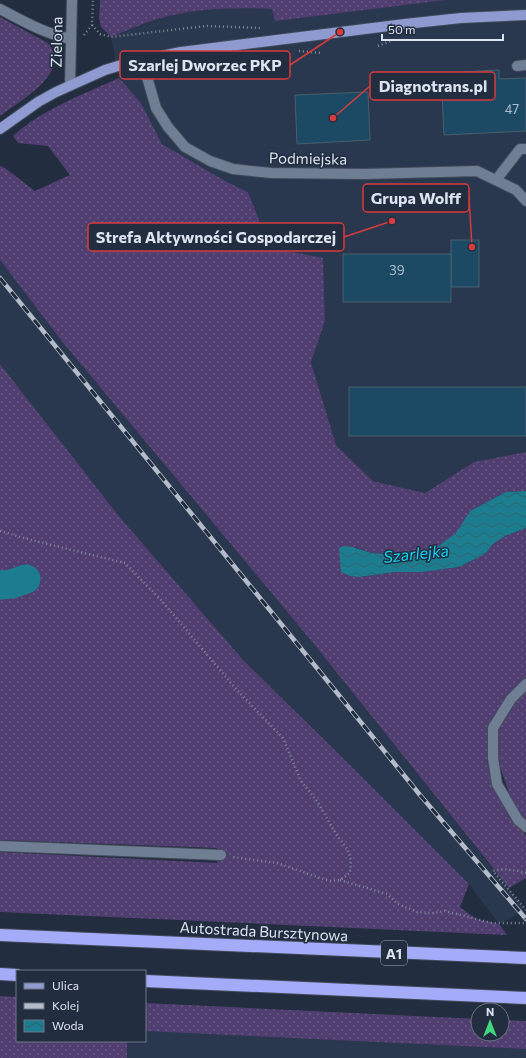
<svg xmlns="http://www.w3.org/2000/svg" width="526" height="1058" viewBox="0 0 526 1058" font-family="Commissioner,sans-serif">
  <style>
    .built { fill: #29384e }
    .grass { fill: url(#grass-dots) }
    .water { fill: url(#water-waves) }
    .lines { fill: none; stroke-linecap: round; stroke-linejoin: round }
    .river { stroke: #1d7d90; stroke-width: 29 }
    .building { fill: #1c4a64; stroke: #495f6d }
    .minor-casing { stroke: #414b5a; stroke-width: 12 }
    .major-casing { stroke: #414b5a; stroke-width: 12 }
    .highway-casing { stroke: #414b5a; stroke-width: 14 }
    .path { stroke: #818a99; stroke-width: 2.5; stroke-dasharray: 1 3; stroke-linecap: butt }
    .minor { stroke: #707e93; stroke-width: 10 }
    .major { stroke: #8f9ad1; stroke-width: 10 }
    .highway { stroke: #a4acfa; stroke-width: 12 }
    .rail-casing { stroke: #b4bcca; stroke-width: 4.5 }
    .rail { stroke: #222d3f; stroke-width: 3; stroke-dasharray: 9; stroke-linecap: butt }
    .labels { text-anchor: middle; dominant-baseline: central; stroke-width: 3; stroke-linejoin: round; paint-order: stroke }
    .number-label { font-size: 13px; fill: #acbecd }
    .shield { fill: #222d3f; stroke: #a4adbb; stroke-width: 1 }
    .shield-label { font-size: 14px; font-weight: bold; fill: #dce4f0 }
    .street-label { font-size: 15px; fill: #dce4f0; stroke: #222d3f }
    .water-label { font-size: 16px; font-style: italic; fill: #0fd4f7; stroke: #222d3f }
    .leader { fill: none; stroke: #d73b3c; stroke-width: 1.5 }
    .callout-dot { fill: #d73b3c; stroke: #222d3f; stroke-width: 1.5 }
    .callout { fill: #222d3f; stroke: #d73b3c; stroke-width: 1.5 }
    .callout-label { font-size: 16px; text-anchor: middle; font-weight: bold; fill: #dce4f0 }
  </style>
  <defs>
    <pattern id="grass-dots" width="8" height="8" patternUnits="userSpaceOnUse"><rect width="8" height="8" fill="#513e71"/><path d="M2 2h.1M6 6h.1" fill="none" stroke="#695a86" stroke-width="1.8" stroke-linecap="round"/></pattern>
    <pattern id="water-waves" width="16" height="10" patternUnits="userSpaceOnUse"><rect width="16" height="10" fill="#1d7d90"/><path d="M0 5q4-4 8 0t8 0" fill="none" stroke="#2e6370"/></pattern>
  </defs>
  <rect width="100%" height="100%" fill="#222d3f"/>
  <g class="built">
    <polygon points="383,0 526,0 526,452 474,462 425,493 373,481 336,445 311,361 325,321 323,258 270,249 248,192 225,181 162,144 141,103 119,78 111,37 156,19 189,11 234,7 272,9"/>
    <polygon points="0,260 60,339 313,643 526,910 499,924 469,884 355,770 244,661 118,515 0,364"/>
    <polygon points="145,1031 526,1049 526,1058 127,1058 127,1041 145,1041"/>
  </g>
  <g class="grass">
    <path d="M100 0H445L275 21 272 9C233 7 195 8 157 19 141 24 126 31 111 37L101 27 99 18Z"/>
    <path d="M0 17 48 43C73 73 19 101 0 116Z"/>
    <path d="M119 78 141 103 162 144 225 181 248 192 270 248 323 258 325 321 311 362 336 445 373 481 425 493 474 462 526 452V491L511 492 502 494 470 511 457 533 437 547 428 550 387 554 372 553 354 547 360 577 395 572H421L459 567 485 554 493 544 505 536 526 528V823L514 807 496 755 487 759 491 781 509 817 526 835V878L509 888 313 643 60 339 0 260V166L5 168 35 191 70 175 48 146 18 143 13 136C41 110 84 94 119 78Z"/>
    <polygon points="0,364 118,515 244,661 355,770 469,884 460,907 476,919 499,924 507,935 0,912 0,852 217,863 217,848 0,840"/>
    <polygon points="0,996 17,997 17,1041 127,1041 127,1058 0,1058"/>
    <polygon points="145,1003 478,1019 478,1034 502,1034 502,1020 526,1021 526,1049 145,1031"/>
  </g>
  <polygon class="water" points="526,491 526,528 505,536 493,544 485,554 459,567 422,572 395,572 360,577 350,576 341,572 339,548 344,546 349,546 372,553 387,554 428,550 437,547 456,533 470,511 506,492"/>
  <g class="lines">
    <polyline class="river" points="0,585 12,584 26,579"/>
  </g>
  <g class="building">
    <polygon points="499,70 499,79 526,78 526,131 444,135 441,73"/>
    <polygon points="368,92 370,140 297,144 295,95"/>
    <rect x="451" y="240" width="28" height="47"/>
    <rect x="343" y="254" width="108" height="48"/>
    <rect x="349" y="387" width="177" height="49"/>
  </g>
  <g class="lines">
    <g class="minor-casing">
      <g id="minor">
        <path d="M0 9C23 21 45 34 71 39"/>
        <polyline points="142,60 156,108 168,127 185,147 210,161 233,169 271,173 365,174 477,171 516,190 526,201"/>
        <polyline points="517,66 526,65"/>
        <polyline points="70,85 72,0"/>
        <polyline points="496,180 520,149 526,149"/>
        <polyline points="526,684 511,699 493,728 493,758 497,784 518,820 526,827"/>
        <polyline points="0,846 221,855"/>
      </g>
    </g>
    <g class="major-casing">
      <polyline id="major" points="0,129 38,102 56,92 105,70 131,62 181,52 405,24 461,18 526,15"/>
    </g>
    <g class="highway-casing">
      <g id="highway">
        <polyline points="0,935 526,958"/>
        <polyline points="0,974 17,975"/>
        <polyline points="145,981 526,998"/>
      </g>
    </g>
    <g class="path">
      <polyline points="92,25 100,34 111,37 206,26 262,28"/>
      <polyline points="84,35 92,25 93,0"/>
      <polyline points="378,46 396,39"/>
      <polyline points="299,51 322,53"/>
      <polyline points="0,531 31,540 125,563 161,600 236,689 283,738 301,781 317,801 336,834 348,850 351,861 350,873 340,880 329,881 277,863 232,857"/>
      <path d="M526 873C515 870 504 868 493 871L526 910"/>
      <polyline points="340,880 387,894 398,904 417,912 434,913 445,911 492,923 526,923"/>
    </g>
    <use href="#minor" class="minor"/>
    <use href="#major" class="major"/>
    <use href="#highway" class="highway"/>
    <g class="rail-casing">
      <polyline id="rail" points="0,278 420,795 526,919"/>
    </g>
    <use href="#rail" class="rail"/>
  </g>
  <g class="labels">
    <g class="number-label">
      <text x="512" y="109">47</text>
      <text x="397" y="270">39</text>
    </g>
    <rect class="shield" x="381" y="941" width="26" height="24" rx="3"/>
    <g class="shield-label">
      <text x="394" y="953">A1</text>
    </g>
    <g class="street-label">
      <text transform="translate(56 42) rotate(-89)">Zielona</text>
      <text transform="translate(308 158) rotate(1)">Podmiejska</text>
      <text transform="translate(264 931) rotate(3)">Autostrada Bursztynowa</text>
    </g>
    <g class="water-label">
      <text transform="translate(416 553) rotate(-6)">Szarlejka</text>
    </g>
  </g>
  <path class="leader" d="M340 32L290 65M333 118L370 86M472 247L469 198M392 221L344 237"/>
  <g class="callout-dot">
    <circle cx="340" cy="32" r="4"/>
    <circle cx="333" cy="118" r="4"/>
    <circle cx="472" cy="247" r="4"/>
    <circle cx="392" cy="221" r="4"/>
  </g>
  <g class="callout">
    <rect x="120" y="51" width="170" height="28" rx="4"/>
    <rect x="370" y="72" width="125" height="28" rx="4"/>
    <rect x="363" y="184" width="106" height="28" rx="4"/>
    <rect x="88" y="223" width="256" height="28" rx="4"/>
  </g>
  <g class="callout-label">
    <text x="205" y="71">Szarlej Dworzec PKP</text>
    <text x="433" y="92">Diagnotrans.pl</text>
    <text x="416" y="204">Grupa Wolff</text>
    <text x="216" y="243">Strefa Aktywności Gospodarczej</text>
  </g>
  <rect x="16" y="970" width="130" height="72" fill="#222d3f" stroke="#6c7686"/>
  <rect x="24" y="983" width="20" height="6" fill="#8f9ad1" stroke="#6c7686"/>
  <text x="52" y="990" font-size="12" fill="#dce4f0">Ulica</text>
  <rect x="24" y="1003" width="20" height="6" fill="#b4bcca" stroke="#6c7686"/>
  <text x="52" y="1010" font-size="12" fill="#dce4f0">Kolej</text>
  <rect x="24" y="1020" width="20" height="12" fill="url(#water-waves)" stroke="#6c7686"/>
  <text x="52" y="1030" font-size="12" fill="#dce4f0">Woda</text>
  <g transform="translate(490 1022)"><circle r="19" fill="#222d3f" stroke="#6c7686"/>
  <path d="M0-3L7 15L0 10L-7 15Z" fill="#42d77c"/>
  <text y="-6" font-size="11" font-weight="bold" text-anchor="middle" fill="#dce4f0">N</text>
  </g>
  <path d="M382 34v6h121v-6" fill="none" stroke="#dce4f0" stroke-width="2"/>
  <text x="388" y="34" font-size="12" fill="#dce4f0" stroke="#222d3f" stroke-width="3" paint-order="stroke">50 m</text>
</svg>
